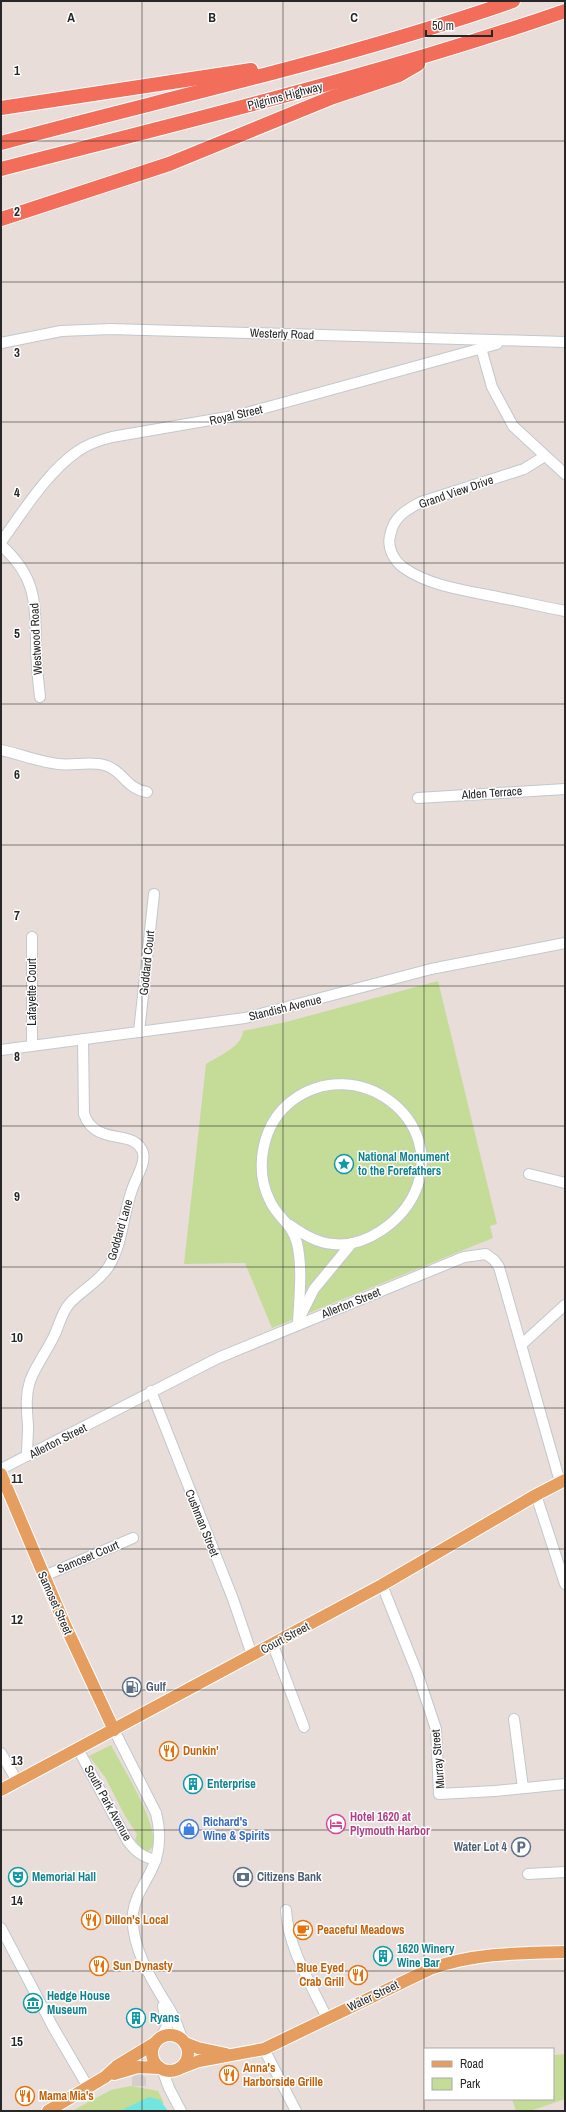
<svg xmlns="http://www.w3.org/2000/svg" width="566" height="2112" viewBox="0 0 566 2112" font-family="'Archivo Narrow',sans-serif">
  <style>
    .green { fill: #c4dc98 }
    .plaza { fill: #d5cecb }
    .water { fill: #71e5e0 }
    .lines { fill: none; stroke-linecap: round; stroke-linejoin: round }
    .minor-casing { stroke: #c1c8d0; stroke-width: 12 }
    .major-casing { stroke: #fff; stroke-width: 14 }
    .highway-casing { stroke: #fff; stroke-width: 16 }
    .minor { stroke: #fff; stroke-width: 10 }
    .major { stroke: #e69e60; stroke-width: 12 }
    .highway { stroke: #f26d5a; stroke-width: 14 }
    .grid { fill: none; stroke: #272727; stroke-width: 1; stroke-opacity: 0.55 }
    .labels { text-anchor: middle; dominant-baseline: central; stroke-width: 3; stroke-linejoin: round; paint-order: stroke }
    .street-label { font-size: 12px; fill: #272727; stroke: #fff }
    .culture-label { font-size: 12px; font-weight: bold; fill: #0d838f; stroke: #fff; text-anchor: start }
    .service-label { font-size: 12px; font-weight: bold; fill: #4e5e75; stroke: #fff; text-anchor: start }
    .food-label { font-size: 12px; font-weight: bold; fill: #c56008; stroke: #fff; text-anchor: start }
    .hotel-label { font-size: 12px; font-weight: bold; fill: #b23c85; stroke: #fff; text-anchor: start }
    .shop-label { font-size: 12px; font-weight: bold; fill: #366cbe; stroke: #fff; text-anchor: start }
    .grid-label { font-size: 13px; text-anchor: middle; font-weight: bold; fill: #272727; stroke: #fff; stroke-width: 3; stroke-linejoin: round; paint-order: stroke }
  </style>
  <rect width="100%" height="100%" fill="#e8ddd9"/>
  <g class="green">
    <path d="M438 981 497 1224 490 1226 493 1238 272 1328 245 1263 184 1264 206 1064C217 1057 243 1046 243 1031L286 1022Z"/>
    <path d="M111 1745C117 1758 176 1850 144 1852L135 1840 137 1834 125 1816 105 1777 89 1756Z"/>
    <polygon points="565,2054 565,2099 530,2111 516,2111 512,2099 553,2099 553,2055"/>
    <polygon points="131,2086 158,2091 164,2103 150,2111 72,2111 111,2090"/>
  </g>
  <polygon class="plaza" points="139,2073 146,2078 146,2086 132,2086 132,2077"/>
  <polygon class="water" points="149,2097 160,2100 168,2111 120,2111"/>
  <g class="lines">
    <g class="minor-casing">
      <g id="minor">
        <polyline points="1,343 61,331 111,329 565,342"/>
        <polyline points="481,348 492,387 513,426 565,474"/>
        <path d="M545 456 524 469 421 502C406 510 393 517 390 536 387 548 394 561 404 568 431 587 470 591 502 598 523 602 544 607 565 611"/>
        <path d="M1 542C22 513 48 471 78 451 88 444 100 440 112 437L239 415 497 344"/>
        <path d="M1 545C35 576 35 598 36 642 36 660 38 679 40 697"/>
        <path d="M1 750C20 754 39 762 58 764 73 766 90 761 104 765 123 770 126 789 147 792"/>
        <polyline points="418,798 565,789"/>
        <polyline points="139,1032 154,894"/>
        <polyline points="32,1046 32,937"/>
        <polyline points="1,1050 245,1018 431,969 565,943"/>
        <polyline points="529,1174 565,1183"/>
        <path d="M290 1225C303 1234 317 1243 333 1244 366 1248 402 1221 415 1192 447 1119 357 1053 293 1100 262 1123 253 1169 271 1203 280 1220 291 1222 297 1243 303 1269 299 1298 298 1324"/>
        <polyline points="301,1315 314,1289 352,1243"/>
        <polyline points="521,1345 565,1305"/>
        <polyline points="151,1391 233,1599 252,1655"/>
        <path d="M27 1456C27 1446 28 1436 28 1426 27 1410 25 1397 30 1381 36 1365 47 1351 54 1336 60 1324 61 1313 70 1303 82 1290 100 1281 109 1266 123 1243 123 1214 132 1190 135 1179 146 1164 143 1153 135 1127 96 1148 84 1114L83 1039"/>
        <polyline points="1,1469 218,1358 464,1257 486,1254 494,1260 499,1267 560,1482"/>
        <polyline points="536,1495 565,1584"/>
        <polyline points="44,1576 133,1538"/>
        <polyline points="382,1585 418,1675 436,1729 439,1794 495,1791 565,1784"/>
        <polyline points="273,1645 304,1727"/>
        <polyline points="514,1719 523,1788"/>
        <path d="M114 1730 156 1813C161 1833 161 1852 151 1871 144 1885 135 1897 133 1913 130 1946 152 1981 169 2008 175 2017 179 2030 183 2041"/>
        <path d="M78 1749 127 1840C135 1851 142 1857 156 1860"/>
        <polyline points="1,1753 17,1781"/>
        <polyline points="528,1874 565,1872"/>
        <path d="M286 1910C288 1948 311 1984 327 2018"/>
        <polyline points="1,1928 53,2027 88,2087"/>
        <polyline points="161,2037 167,2026 163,2006"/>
        <polyline points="264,2049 296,2111"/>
        <polyline points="162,2069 169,2088 181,2111"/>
      </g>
    </g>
    <g class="major-casing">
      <g id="major">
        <polyline points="1,1474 65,1625 114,1730"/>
        <polyline points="1,1790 382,1585 536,1495 565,1480"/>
        <circle cx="170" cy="2053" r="18"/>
        <polyline points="185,2043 198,2048 226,2054"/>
        <path d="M178 2069 199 2061 264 2049 430 1969C473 1953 520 1953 565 1952"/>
        <polyline points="114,2074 138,2067 160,2068"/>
        <polyline points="48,2111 105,2077 117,2066 155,2043"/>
      </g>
    </g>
    <g class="highway-casing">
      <g id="highway">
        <polyline points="1,108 251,70"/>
        <path d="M1 143C172 97 346 59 513 1"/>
        <path d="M1 169C190 120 380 75 565 11"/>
        <polyline points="1,219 169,164 333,97 399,75 418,64"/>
      </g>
    </g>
    <use href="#minor" class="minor"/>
    <use href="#major" class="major"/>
    <use href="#highway" class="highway"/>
  </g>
  <path class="grid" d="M142 1V2111M283 1V2111M424 1V2111M1 141H565M1 282H565M1 422H565M1 563H565M1 704H565M1 845H565M1 986H565M1 1126H565M1 1267H565M1 1408H565M1 1549H565M1 1690H565M1 1830H565M1 1971H565"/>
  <defs>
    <g id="sight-ring" transform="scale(1)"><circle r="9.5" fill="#fff" stroke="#0f9aa8" stroke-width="1.5"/><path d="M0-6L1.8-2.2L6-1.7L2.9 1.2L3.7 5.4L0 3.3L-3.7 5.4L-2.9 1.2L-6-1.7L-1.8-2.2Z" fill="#0f9aa8"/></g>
    <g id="fuel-ring" transform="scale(1)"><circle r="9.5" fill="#fff" stroke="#5c6f8a" stroke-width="1.5"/><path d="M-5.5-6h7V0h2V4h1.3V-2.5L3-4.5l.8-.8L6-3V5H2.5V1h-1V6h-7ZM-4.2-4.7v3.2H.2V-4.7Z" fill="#5c6f8a"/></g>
    <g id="restaurant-ring" transform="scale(1)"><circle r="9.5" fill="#fff" stroke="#e8710a" stroke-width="1.5"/><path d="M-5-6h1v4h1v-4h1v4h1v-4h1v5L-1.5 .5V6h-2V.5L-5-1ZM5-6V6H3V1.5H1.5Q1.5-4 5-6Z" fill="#e8710a"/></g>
    <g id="building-ring" transform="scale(1)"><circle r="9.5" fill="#fff" stroke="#0f9aa8" stroke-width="1.5"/><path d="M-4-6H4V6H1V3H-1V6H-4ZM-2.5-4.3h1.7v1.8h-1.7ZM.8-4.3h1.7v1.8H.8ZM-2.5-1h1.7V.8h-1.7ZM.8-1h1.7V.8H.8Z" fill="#0f9aa8"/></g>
    <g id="hotel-ring" transform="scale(1)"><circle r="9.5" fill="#fff" stroke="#d1479c" stroke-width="1.5"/><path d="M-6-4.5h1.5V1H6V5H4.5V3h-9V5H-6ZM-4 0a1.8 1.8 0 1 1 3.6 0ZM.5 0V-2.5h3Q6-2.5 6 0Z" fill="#d1479c"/></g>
    <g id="shop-ring" transform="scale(1)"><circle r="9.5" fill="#fff" stroke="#3f7fe0" stroke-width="1.5"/><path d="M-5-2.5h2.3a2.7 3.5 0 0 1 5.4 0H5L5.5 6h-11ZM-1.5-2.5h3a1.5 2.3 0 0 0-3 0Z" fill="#3f7fe0"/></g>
    <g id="parking-ring" transform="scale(1)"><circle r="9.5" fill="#fff" stroke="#5c6f8a" stroke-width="1.5"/><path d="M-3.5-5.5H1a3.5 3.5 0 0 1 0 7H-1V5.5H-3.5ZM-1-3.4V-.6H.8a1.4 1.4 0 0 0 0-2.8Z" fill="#5c6f8a"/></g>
    <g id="theatre-ring" transform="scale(1)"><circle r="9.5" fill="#fff" stroke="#0f9aa8" stroke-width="1.5"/><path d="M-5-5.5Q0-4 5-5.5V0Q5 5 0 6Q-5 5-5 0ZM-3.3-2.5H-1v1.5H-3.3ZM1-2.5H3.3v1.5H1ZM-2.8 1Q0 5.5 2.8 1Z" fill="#0f9aa8"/></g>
    <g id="bank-ring" transform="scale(1)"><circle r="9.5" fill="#fff" stroke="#5c6f8a" stroke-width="1.5"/><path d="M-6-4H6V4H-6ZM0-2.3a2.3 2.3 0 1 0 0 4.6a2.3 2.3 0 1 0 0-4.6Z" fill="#5c6f8a"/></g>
    <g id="cafe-ring" transform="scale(1)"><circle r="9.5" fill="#fff" stroke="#e8710a" stroke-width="1.5"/><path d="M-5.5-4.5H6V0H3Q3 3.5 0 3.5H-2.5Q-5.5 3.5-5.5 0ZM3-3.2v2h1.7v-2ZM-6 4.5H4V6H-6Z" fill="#e8710a"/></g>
    <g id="museum-ring" transform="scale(1)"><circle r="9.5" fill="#fff" stroke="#0f9aa8" stroke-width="1.5"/><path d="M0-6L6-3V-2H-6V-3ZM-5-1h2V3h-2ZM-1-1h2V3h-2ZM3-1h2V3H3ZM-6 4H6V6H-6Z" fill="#0f9aa8"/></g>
  </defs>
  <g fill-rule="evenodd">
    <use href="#sight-ring" x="344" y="1164"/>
    <use href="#fuel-ring" x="132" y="1687"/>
    <use href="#restaurant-ring" x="169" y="1751"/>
    <use href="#building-ring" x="193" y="1784"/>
    <use href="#hotel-ring" x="336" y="1824"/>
    <use href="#shop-ring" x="189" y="1829"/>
    <use href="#parking-ring" x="521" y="1847"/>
    <use href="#theatre-ring" x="18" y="1877"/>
    <use href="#bank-ring" x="243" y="1877"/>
    <use href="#restaurant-ring" x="91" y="1920"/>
    <use href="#cafe-ring" x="303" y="1930"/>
    <use href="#building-ring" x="383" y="1956"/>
    <use href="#restaurant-ring" x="99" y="1966"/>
    <use href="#restaurant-ring" x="358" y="1975"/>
    <use href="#museum-ring" x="33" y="2003"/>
    <use href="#building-ring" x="136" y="2018"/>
    <use href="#restaurant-ring" x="229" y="2075"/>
    <use href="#restaurant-ring" x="25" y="2096"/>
  </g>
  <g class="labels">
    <g class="street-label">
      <text transform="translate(285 96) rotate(-15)">Pilgrims Highway</text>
      <text transform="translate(282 334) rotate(2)">Westerly Road</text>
      <text transform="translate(236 415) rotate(-13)">Royal Street</text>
      <text transform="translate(456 492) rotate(-19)">Grand View Drive</text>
      <text transform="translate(36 639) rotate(-93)">Westwood Road</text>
      <text transform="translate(492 793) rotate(-4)">Alden Terrace</text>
      <text transform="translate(147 963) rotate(-84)">Goddard Court</text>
      <text transform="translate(32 992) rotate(-90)">Lafayette Court</text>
      <text transform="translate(285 1008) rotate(-14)">Standish Avenue</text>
      <text transform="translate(120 1230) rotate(-74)">Goddard Lane</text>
      <text transform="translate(351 1303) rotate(-22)">Allerton Street</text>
      <text transform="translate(58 1441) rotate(-27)">Allerton Street</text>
      <text transform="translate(202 1523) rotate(68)">Cushman Street</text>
      <text transform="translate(88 1557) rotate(-23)">Samoset Court</text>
      <text transform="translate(55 1603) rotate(66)">Samoset Street</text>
      <text transform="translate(285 1638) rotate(-28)">Court Street</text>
      <text transform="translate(438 1759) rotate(-95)">Murray Street</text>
      <text transform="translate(108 1803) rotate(61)">South Park Avenue</text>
      <text transform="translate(373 1996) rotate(-26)">Water Street</text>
    </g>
    <g class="culture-label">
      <text x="358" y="1157">National Monument<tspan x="358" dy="14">to the Forefathers</tspan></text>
      <text x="207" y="1784">Enterprise</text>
      <text x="32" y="1877">Memorial Hall</text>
      <text x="397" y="1949">1620 Winery<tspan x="397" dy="14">Wine Bar</tspan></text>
      <text x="47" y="1996">Hedge House<tspan x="47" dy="14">Museum</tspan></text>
      <text x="150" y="2018">Ryans</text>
    </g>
    <g class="service-label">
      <text x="146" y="1687">Gulf</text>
      <text x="507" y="1847" text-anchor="end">Water Lot 4</text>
      <text x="257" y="1877">Citizens Bank</text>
    </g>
    <g class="food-label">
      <text x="183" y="1751">Dunkin'</text>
      <text x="105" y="1920">Dillon's Local</text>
      <text x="317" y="1930">Peaceful Meadows</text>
      <text x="113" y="1966">Sun Dynasty</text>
      <text x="344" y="1968" text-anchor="end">Blue Eyed<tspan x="344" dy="14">Crab Grill</tspan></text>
      <text x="243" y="2068">Anna's<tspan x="243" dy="14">Harborside Grille</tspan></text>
      <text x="39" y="2096">Mama Mia's</text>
    </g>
    <g class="hotel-label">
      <text x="350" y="1817">Hotel 1620 at<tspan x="350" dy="14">Plymouth Harbor</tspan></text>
    </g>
    <g class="shop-label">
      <text x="203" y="1822">Richard's<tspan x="203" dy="14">Wine &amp; Spirits</tspan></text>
    </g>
  </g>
  <g class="grid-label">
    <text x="71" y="22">A</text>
    <text x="212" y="22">B</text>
    <text x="354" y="22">C</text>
    <text x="17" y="75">1</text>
    <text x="17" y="216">2</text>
    <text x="17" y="357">3</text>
    <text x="17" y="497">4</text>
    <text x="17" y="638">5</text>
    <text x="17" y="779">6</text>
    <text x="17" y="920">7</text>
    <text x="17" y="1061">8</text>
    <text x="17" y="1201">9</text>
    <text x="17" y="1342">10</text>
    <text x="17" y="1483">11</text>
    <text x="17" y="1624">12</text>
    <text x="17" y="1765">13</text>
    <text x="17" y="1905">14</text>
    <text x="17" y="2046">15</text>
  </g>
  <rect width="566" height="2112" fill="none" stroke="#272727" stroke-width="4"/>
  <rect x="424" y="2048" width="130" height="52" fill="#ffffff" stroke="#a9a9a9"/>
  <rect x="432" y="2061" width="20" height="6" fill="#e69e60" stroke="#a9a9a9"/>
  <text x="460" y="2068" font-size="12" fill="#272727">Road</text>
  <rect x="432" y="2078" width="20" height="12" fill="#c4dc98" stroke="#a9a9a9"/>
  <text x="460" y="2088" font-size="12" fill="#272727">Park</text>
  <path d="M426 30v6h66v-6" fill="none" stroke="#272727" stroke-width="2"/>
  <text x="432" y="30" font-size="12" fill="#272727" stroke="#ffffff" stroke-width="3" paint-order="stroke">50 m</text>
</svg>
